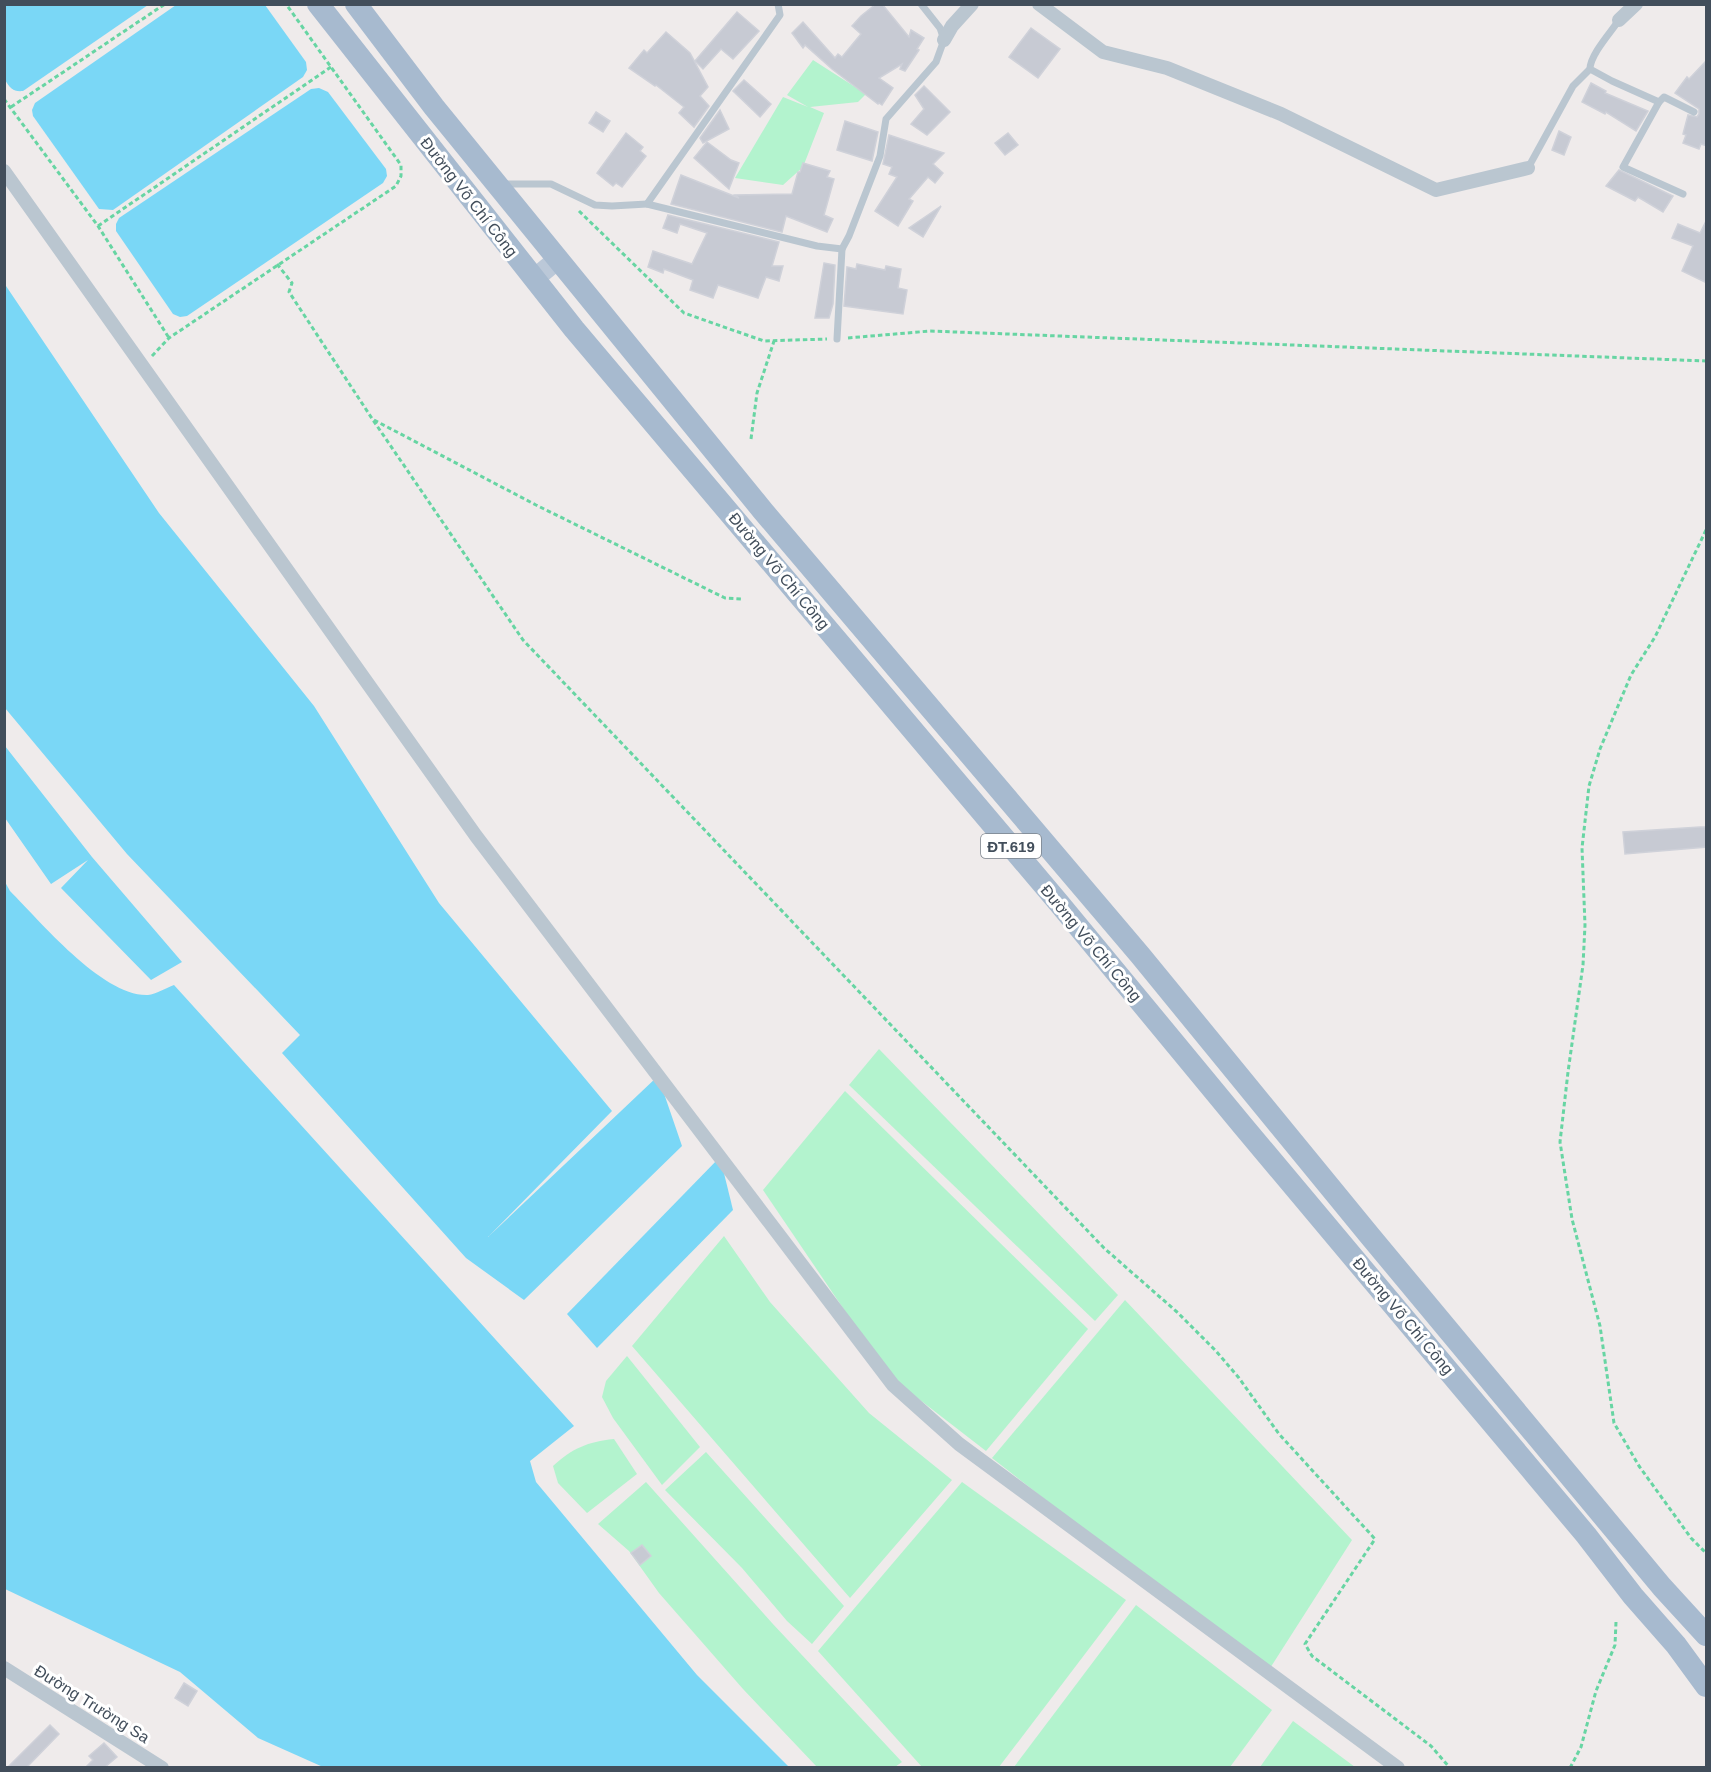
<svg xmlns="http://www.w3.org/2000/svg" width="1711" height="1772" viewBox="0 0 1711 1772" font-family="Helvetica,sans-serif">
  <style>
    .green { fill: #b3f3ce }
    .water { fill: #7ad7f6 }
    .building { fill: #c7cad3; stroke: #cfd1d9; stroke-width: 1.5 }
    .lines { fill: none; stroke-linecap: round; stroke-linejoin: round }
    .path { stroke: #67d5a3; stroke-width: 3; stroke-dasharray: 4.5 3; stroke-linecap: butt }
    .service { stroke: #bac6d0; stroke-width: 7 }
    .minor { stroke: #bac6d0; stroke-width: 14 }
    .secondary { stroke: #bbc8d8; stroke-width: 20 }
    .primary { stroke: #a7bacf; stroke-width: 22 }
    .labels { text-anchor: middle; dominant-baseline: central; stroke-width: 6; stroke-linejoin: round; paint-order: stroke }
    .shield { fill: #fff; stroke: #7b838c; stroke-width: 1.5 }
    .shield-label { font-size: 15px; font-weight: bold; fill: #424e5b }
    .street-label { font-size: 16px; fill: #424e5b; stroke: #fff }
  </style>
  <rect width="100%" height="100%" fill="#efebeb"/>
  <g class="green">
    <polygon points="813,60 866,94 858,102 810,107 824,113 803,167 783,185 735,178 783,97 808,107 787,95"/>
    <polygon points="879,1049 1118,1295 1095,1321 849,1085"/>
    <polygon points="845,1091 1088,1329 986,1451 889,1376 763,1190"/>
    <polygon points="724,1236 770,1302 869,1413 952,1480 850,1598 632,1346"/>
    <polygon points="1125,1300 1352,1540 1267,1673 992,1458"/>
    <polygon points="627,1356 700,1447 662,1485 613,1418 602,1397 606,1381"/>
    <path d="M614 1439 637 1474 587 1513 558 1483 553 1466C573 1448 587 1442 614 1439Z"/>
    <polygon points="706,1452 844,1606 812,1644 787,1621 742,1568 665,1490"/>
    <polygon points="646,1482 772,1623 902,1762 895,1767 817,1767 743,1689 659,1593 629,1551 598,1524"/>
    <polygon points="962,1482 1126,1600 999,1767 922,1767 818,1651"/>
    <polygon points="1136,1605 1272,1710 1230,1767 1014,1767"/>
    <polygon points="1293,1721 1355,1767 1260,1767"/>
  </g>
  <g class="water">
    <path d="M4 5 5 4 148 5 23 91C13 92 10 88 5 80Z"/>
    <polygon points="176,5 265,5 306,62 307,70 303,77 113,210 99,209 33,116 32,110 35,103"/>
    <polygon points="319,88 328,92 386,169 387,176 383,183 187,316 180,317 173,314 116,231 116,224 119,218 311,89"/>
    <polygon points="4,283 159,513 314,706 439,903 612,1111 488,1237 658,1076 682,1146 524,1300 466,1258 282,1053 300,1035 127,854 5,708"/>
    <polygon points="5,746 92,857 182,962 151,980 61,888 88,860 51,884 5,818"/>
    <path d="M5 882 10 891C40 921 103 997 148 995 156 994 166 988 174 985L574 1426 530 1461 536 1482 697 1675 789 1767H323L258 1738 180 1672 5 1589Z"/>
    <polygon points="720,1157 733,1210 597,1348 567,1314"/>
  </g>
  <g class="building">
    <polygon points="876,4 882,4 909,37 911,30 924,38 917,49 919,50 905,71 900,69 902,64 879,78 893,88 882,105 879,103 878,104 832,69 805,45 803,48 792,33 803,22 835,58 838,54 842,57 861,34 852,26 861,16"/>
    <polygon points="737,12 759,31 733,59 721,49 703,69 695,61"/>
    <polygon points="1031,28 1060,49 1038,78 1009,57"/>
    <polygon points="666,32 690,53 708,87 700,96 709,106 694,127 679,113 684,107 656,85 655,86 629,68 644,50 647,53"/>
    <polygon points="1707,60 1707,146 1701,144 1699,149 1683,143 1686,135 1683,134 1688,115 1697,117 1699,114 1699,109 1675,93 1687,77 1689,79"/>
    <polygon points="744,80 771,104 760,117 733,91"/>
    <polygon points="1591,83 1606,91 1605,93 1648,111 1636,131 1606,112 1605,114 1582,102"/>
    <polygon points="924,86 950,112 927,135 911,124 924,109 915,95"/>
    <polygon points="720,110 729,129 703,143 700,138"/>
    <polygon points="596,112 610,121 603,132 589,123"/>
    <polygon points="845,121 878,132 872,161 837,150"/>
    <polygon points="1559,131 1571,137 1564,155 1552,150"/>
    <polygon points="626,133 643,147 640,151 646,156 622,187 616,183 613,186 597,173"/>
    <polygon points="1008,133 1018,145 1005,155 995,143"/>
    <polygon points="889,135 944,153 933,164 943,173 935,183 928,177 909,199 913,201 898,226 875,211 897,177 889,174 892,167 883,164"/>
    <polygon points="707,142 731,160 739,163 729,189 694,158"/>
    <polygon points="803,163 830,171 827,177 834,179 824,215 833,219 827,232 786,216 782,232 671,204 681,175 739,198 735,195 792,194 798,172 800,172"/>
    <polygon points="1619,170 1673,196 1663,212 1638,197 1635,201 1606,186"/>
    <polygon points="941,206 923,237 909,228"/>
    <polygon points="668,215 779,242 772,266 783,266 779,281 766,277 758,298 718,285 713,298 690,290 693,280 664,269 663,273 648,267 653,251 692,264 707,233 680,224 677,233 663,228"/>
    <polygon points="1707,219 1707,283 1682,271 1693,246 1672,238 1678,224 1700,233"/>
    <polygon points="824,263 835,265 833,304 829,318 815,318"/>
    <polygon points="857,264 885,270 886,266 901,269 898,288 907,290 903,314 844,306 847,267 856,269"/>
    <polygon points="1700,827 1707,827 1707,847 1625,854 1623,832"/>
    <polygon points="642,1545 651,1556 640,1565 631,1553"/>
    <polygon points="184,1683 197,1691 188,1706 175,1698"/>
    <polygon points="50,1725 59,1734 27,1767 8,1767"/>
    <polygon points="104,1743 117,1757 105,1767 86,1767 93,1760 89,1756"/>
  </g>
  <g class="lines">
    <g class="path">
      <polyline points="4,99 98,226 169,338"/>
      <polyline points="11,107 165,4"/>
      <polyline points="579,211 684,313 764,341 827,339"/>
      <polyline points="98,226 331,67"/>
      <polyline points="277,264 292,283 289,292 373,420 523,640 1104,1248 1177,1312 1216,1351 1239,1378 1279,1434 1375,1539 1305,1644 1312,1656 1431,1746 1450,1768"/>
      <polyline points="848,338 930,331 1706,361"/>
      <polyline points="152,356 169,338 396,186 401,176 401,165 286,4"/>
      <polyline points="374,420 536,505 725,598 741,599"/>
      <polyline points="751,439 757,393 774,341"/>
      <polyline points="1706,530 1655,637 1631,675 1600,749 1589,786 1582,848 1585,925 1583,965 1568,1072 1560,1142 1572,1219 1600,1326 1614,1423 1639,1466 1691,1538 1706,1553"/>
      <polyline points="1570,1768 1581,1747 1596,1691 1615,1645 1616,1622"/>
    </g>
    <g class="service">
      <polyline points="778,4 780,15 647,204 817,246 842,249 849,236 880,156 886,119 936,62 944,40 940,28 921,4"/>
      <path d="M1619 20C1611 32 1590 55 1590 69L1612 81 1659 102 1623 167 1683 194"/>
      <polyline points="1659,102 1664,97 1694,112"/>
      <polyline points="1528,168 1573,86 1590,69"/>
      <polyline points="504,184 551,184 595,205 612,206 647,204"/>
      <polyline points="837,339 842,249"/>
    </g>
    <g class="minor">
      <polyline points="1039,4 1103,52 1167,68 1281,114 1436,190 1528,168"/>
      <polyline points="1619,20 1636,4"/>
      <polyline points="944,40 952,26 972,4"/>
      <polyline points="4,171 476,836 893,1385 959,1444 1398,1768"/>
      <polyline points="4,1668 162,1768"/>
    </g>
    <polyline class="secondary" points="534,279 558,259"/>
    <g class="primary">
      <polyline points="318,4 574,329 1058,902 1243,1126 1586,1535 1633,1596 1676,1645 1706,1686"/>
      <polyline points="356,4 434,107 763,511 1140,955 1370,1236 1662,1587 1706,1635"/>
    </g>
  </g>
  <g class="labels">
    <rect class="shield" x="981" y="834" width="60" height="24" rx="4.5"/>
    <g class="shield-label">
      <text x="1011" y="846">ĐT.619</text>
    </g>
    <g class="street-label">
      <text transform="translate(469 197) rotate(52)">Đường Võ Chí Công</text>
      <text transform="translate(779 571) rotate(50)">Đường Võ Chí Công</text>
      <text transform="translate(1091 943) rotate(50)">Đường Võ Chí Công</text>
      <text transform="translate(1403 1316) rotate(50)">Đường Võ Chí Công</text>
      <text transform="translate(92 1704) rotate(32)">Đường Trường Sa</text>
    </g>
  </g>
  <rect width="1711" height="1772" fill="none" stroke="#424e5b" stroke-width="12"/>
</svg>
